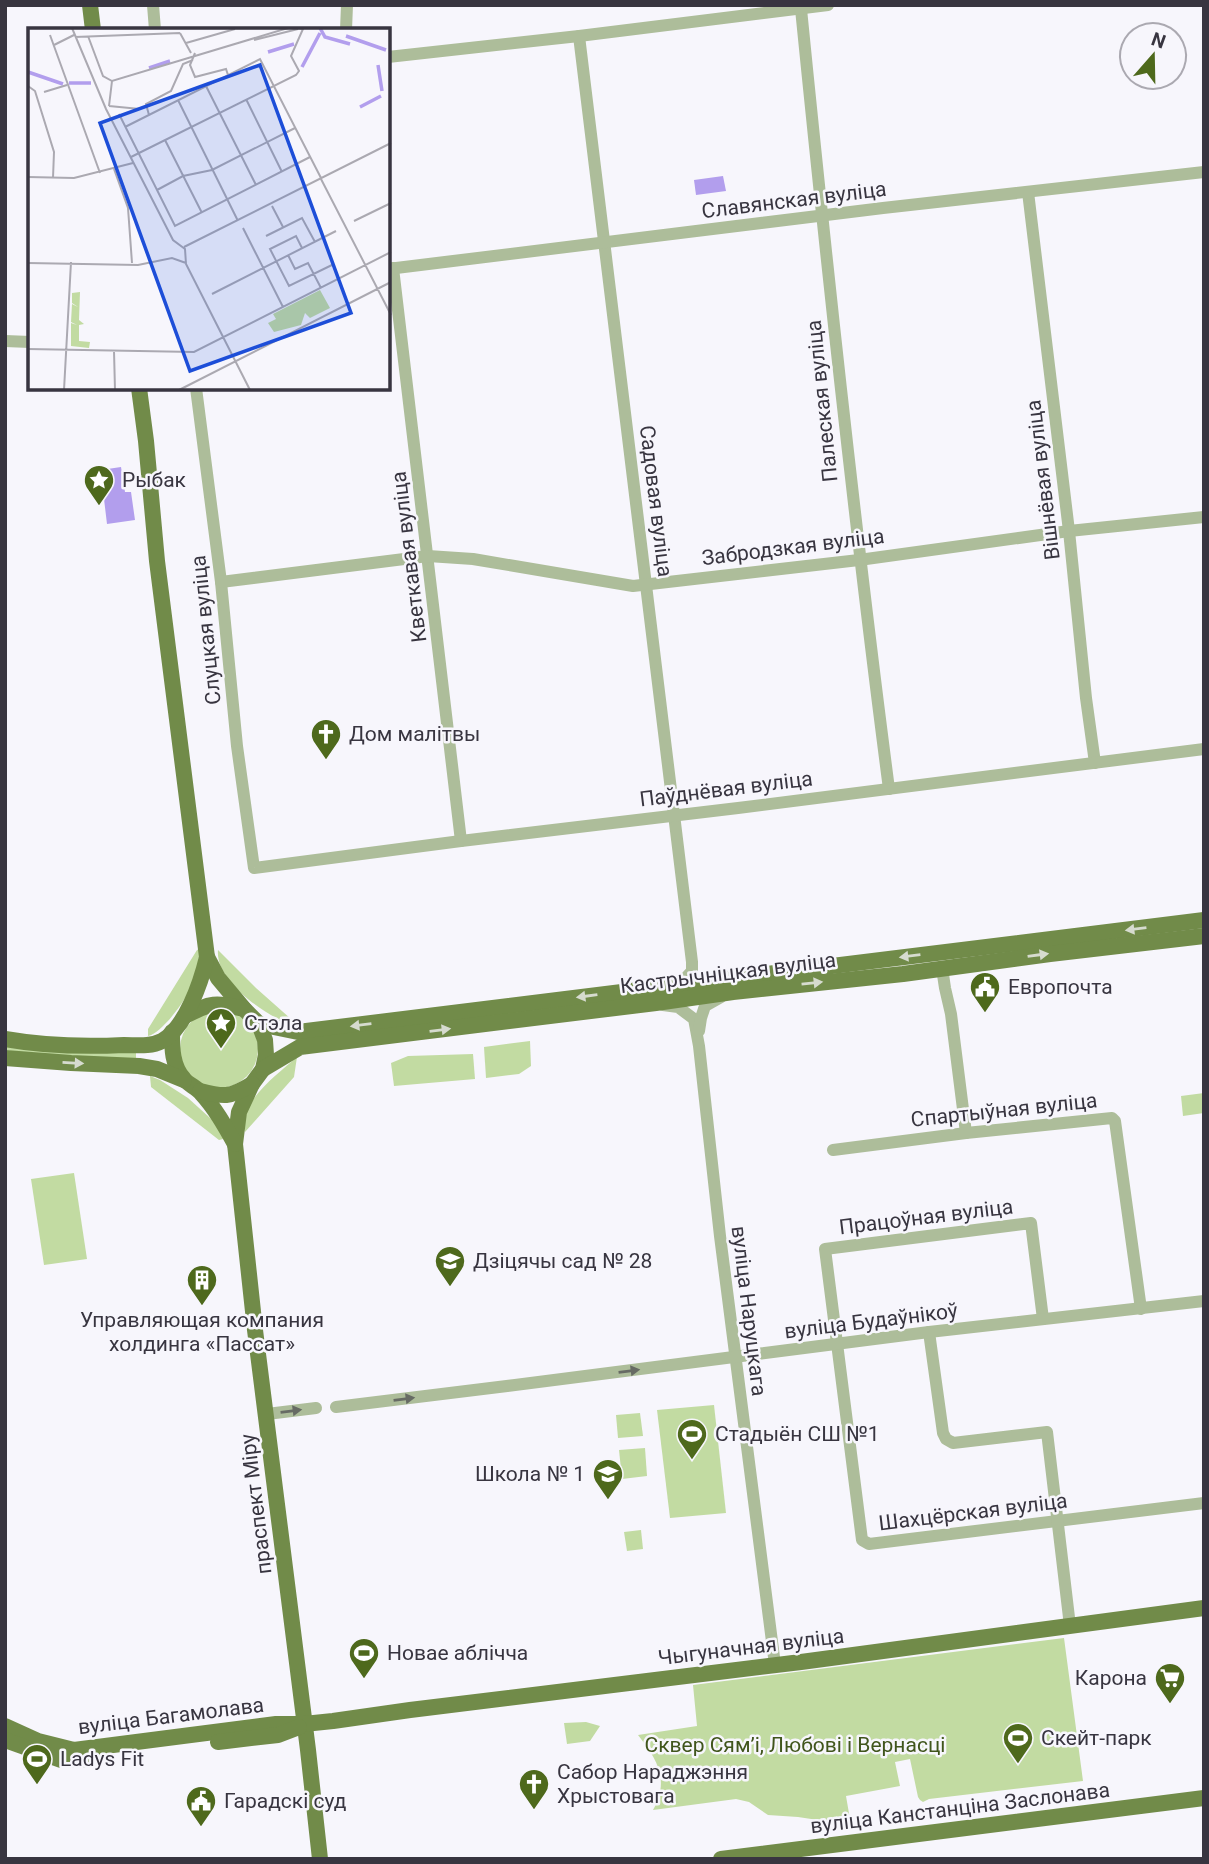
<svg xmlns="http://www.w3.org/2000/svg" width="1209" height="1864" viewBox="0 0 1209 1864" font-family="Roboto,sans-serif">
  <style>
    .green { fill: #c2dba2 }
    .water { fill: #b29eed }
    .lines { fill: none; stroke-linecap: round; stroke-linejoin: round }
    .minor { stroke: #adbd9a; stroke-width: 12 }
    .major { stroke: #718b49; stroke-width: 16 }
    .oneway { fill: #d6dbcf }
    .oneway2 { fill: #676b64 }
    .labels { text-anchor: middle; dominant-baseline: central; stroke-width: 5; stroke-linejoin: round; paint-order: stroke }
    .street-label { font-size: 21px; fill: #383540; stroke: #f7f6fc }
    .poi-label { font-size: 21px; fill: #383540; stroke: #f7f6fc; text-anchor: start }
    .park-label { font-size: 21px; fill: #40551c; stroke: #f7f6fc }
    .inset-river { fill: none; stroke: #b29eed; stroke-width: 3.5 }
    .inset-road { fill: none; stroke: #aba9b1; stroke-width: 2 }
    .view { fill: #1d4ed8; fill-opacity: 0.15; stroke: #1d4ed8; stroke-width: 3.5 }
    .inset-edge { fill: none; stroke: #383540; stroke-width: 3.5 }
  </style>
  <rect width="100%" height="100%" fill="#f7f6fc"/>
  <g class="green">
    <path d="M201 948C198 961 196 975 191 987 186 1000 162 1033 148 1036V1029L197 950Z"/>
    <path d="M218 950 256 988 291 1019 293 1026C266 1015 215 982 218 950Z"/>
    <circle cx="219" cy="1049" r="39"/>
    <polygon points="530,1041 531,1066 519,1074 486,1078 484,1047"/>
    <polygon points="5,1044 61,1051 136,1053 136,1059 49,1057 5,1050"/>
    <polygon points="473,1054 475,1079 394,1086 391,1063 408,1056"/>
    <path d="M297 1057 294 1077 245 1132C245 1129 243 1125 244 1121 247 1096 279 1073 297 1057Z"/>
    <polygon points="150,1076 160,1080 188,1098 220,1127 223,1139 219,1140 151,1087"/>
    <polygon points="1204,1093 1204,1113 1183,1116 1181,1096"/>
    <polygon points="74,1173 87,1259 44,1265 31,1179"/>
    <polygon points="714,1405 726,1513 670,1518 657,1410"/>
    <polygon points="640,1413 643,1436 618,1438 616,1415"/>
    <polygon points="645,1448 647,1476 622,1479 619,1450"/>
    <polygon points="641,1530 643,1549 627,1551 624,1532"/>
    <path d="M1064 1638 1083 1781 929 1799 923 1802 920 1800 918 1797 910 1759 895 1762 900 1786 846 1796 851 1825 798 1817 768 1815 749 1802 736 1799 653 1810C670 1780 657 1759 638 1735L697 1726 693 1685Z"/>
    <polygon points="586,1722 600,1726 590,1741 567,1744 564,1723"/>
  </g>
  <g class="water">
    <polygon points="723,176 726,191 696,195 694,180"/>
    <polygon points="121,467 125,492 131,492 135,520 107,524 104,499 98,499 94,471"/>
  </g>
  <g class="lines">
    <g class="minor">
      <polyline points="153,5 155,30"/>
      <path d="M801 9C827 269 855 529 889 789"/>
      <polyline points="346,30 347,5"/>
      <polyline points="579,36 692,962 692,971 679,985"/>
      <polyline points="388,57 579,36 828,5"/>
      <polyline points="1028,192 1069,531 1086,698 1095,763"/>
      <polyline points="393,268 461,841"/>
      <polyline points="388,269 883,208 1204,172"/>
      <polyline points="5,341 30,342"/>
      <polyline points="196,388 221,582 237,746 254,868 461,841 738,808 1204,749"/>
      <polyline points="221,582 428,556 473,559 633,586 859,560 1069,531 1204,517"/>
      <polyline points="942,968 945,988 951,1014 966,1133"/>
      <polyline points="663,1005 678,1007 694,1019 699,1046 720,1236 775,1665"/>
      <polyline points="699,1031 701,1018 705,1006 721,997"/>
      <polyline points="833,1150 966,1133 1112,1118 1115,1121 1141,1309"/>
      <polyline points="1043,1319 1031,1223 825,1249 862,1540 869,1544 1204,1503"/>
      <polyline points="929,1332 943,1433 946,1439 953,1443 1047,1432 1070,1626"/>
      <polyline points="336,1407 515,1385 929,1332 1204,1301"/>
      <polyline points="267,1414 316,1408"/>
    </g>
    <g class="major">
      <polyline points="90,5 93,30"/>
      <polyline points="207,957 218,978 244,1009 259,1024 265,1040 266,1055 263,1069 252,1084 239,1112 235,1144 255,1330 308,1750 320,1859"/>
      <path d="M185 1016C212 1002 214 1002 244 1009"/>
      <polyline points="259,1024 298,1032 1204,920"/>
      <path d="M172 1032C172 1048 172 1066 184 1079 189 1085 196 1087 201 1093 215 1108 225 1126 235 1144"/>
      <path d="M5 1039C45 1046 84 1047 124 1045 137 1045 150 1047 162 1041 186 1027 201 982 207 957L157 561 146 441 139 388"/>
      <polyline points="5,1058 71,1063 139,1066 157,1069 184,1080"/>
      <polyline points="263,1069 300,1047 656,1003 733,992 903,974 1050,954 1204,936"/>
      <path d="M200 1091C224 1097 229 1098 252 1084"/>
      <polyline points="5,1726 38,1741 74,1750 276,1724 304,1724 333,1721 410,1710 801,1662 1204,1608"/>
      <polyline points="5,1740 61,1760 88,1759"/>
      <polyline points="218,1742 278,1735 299,1727"/>
      <polyline points="721,1859 1204,1798"/>
    </g>
  </g>
  <defs><path id="oneway-solid" d="M-6-.8H1V-3.2L6.5 0L1 3.2V.8H-6Z" transform="scale(1.75)"/></defs>
  <g class="oneway">
    <use href="#oneway-solid" transform="translate(1136 929) rotate(173)"/>
    <use href="#oneway-solid" transform="translate(1038 955) rotate(-8)"/>
    <use href="#oneway-solid" transform="translate(910 956) rotate(173)"/>
    <use href="#oneway-solid" transform="translate(812 983) rotate(-6)"/>
    <use href="#oneway-solid" transform="translate(587 996) rotate(172)"/>
    <use href="#oneway-solid" transform="translate(361 1025) rotate(173)"/>
    <use href="#oneway-solid" transform="translate(440 1030) rotate(-7)"/>
    <use href="#oneway-solid" transform="translate(73 1063) rotate(3)"/>
  </g>
  <g class="oneway2">
    <use href="#oneway-solid" transform="translate(629 1371) rotate(-7)"/>
    <use href="#oneway-solid" transform="translate(404 1399) rotate(-7)"/>
    <use href="#oneway-solid" transform="translate(291 1411) rotate(-7)"/>
  </g>
  <defs>
    <g id="sight-pin" transform="scale(1.575)"><path d="M0 17L-7.5 6A9.5 9.5 0 1 1 7.5 6Z" fill="#4e691c" stroke="#f7f6fc"/><path d="M0-6L1.8-2.2L6-1.7L2.9 1.2L3.7 5.4L0 3.3L-3.7 5.4L-2.9 1.2L-6-1.7L-1.8-2.2Z" fill="#fff"/></g>
    <g id="church-pin" transform="scale(1.575)"><path d="M0 17L-7.5 6A9.5 9.5 0 1 1 7.5 6Z" fill="#4e691c" stroke="#f7f6fc"/><path d="M-1.2-6h2.4v3.5h3.3v2.4h-3.3V6h-2.4V-.1h-3.3v-2.4h3.3Z" fill="#fff"/></g>
    <g id="civic-pin" transform="scale(1.575)"><path d="M0 17L-7.5 6A9.5 9.5 0 1 1 7.5 6Z" fill="#4e691c" stroke="#f7f6fc"/><path d="M-.6-6.5H3V-4.5H.6V-3L4-1V1h2V6H-6V1h2V-1L-.6-3ZM-1.2 2.5V6h2.4V2.5Z" fill="#fff"/></g>
    <g id="school-pin" transform="scale(1.575)"><path d="M0 17L-7.5 6A9.5 9.5 0 1 1 7.5 6Z" fill="#4e691c" stroke="#f7f6fc"/><path d="M0-5L7-2L0 1L-7-2ZM-4 1L0 2.5L4 1V4Q0 6-4 4Z" fill="#fff"/></g>
    <g id="building-pin" transform="scale(1.575)"><path d="M0 17L-7.5 6A9.5 9.5 0 1 1 7.5 6Z" fill="#4e691c" stroke="#f7f6fc"/><path d="M-4-6H4V6H1V3H-1V6H-4ZM-2.5-4.3h1.7v1.8h-1.7ZM.8-4.3h1.7v1.8H.8ZM-2.5-1h1.7V.8h-1.7ZM.8-1h1.7V.8H.8Z" fill="#fff"/></g>
    <g id="stadium-pin" transform="scale(1.575)"><path d="M0 17L-7.5 6A9.5 9.5 0 1 1 7.5 6Z" fill="#4e691c" stroke="#f7f6fc"/><path d="M0-5a6.5 5 0 1 0 0 10a6.5 5 0 1 0 0-10ZM-3.5-1.8h7v3.6h-7Z" fill="#fff"/></g>
    <g id="supermarket-pin" transform="scale(1.575)"><path d="M0 17L-7.5 6A9.5 9.5 0 1 1 7.5 6Z" fill="#4e691c" stroke="#f7f6fc"/><path d="M-6-5.5h2.5l.6 2H6L4.5 2H-2.5L-4.4-4H-6ZM-1.5 3.2a1.3 1.3 0 1 0 .1 0ZM3 3.2a1.3 1.3 0 1 0 .1 0Z" fill="#fff"/></g>
  </defs>
  <g fill-rule="evenodd">
    <use href="#sight-pin" x="99" y="480"/>
    <use href="#church-pin" x="326" y="734"/>
    <use href="#civic-pin" x="985" y="987"/>
    <use href="#sight-pin" x="221" y="1023"/>
    <use href="#school-pin" x="450" y="1261"/>
    <use href="#building-pin" x="202" y="1280"/>
    <use href="#stadium-pin" x="692" y="1434"/>
    <use href="#school-pin" x="608" y="1474"/>
    <use href="#stadium-pin" x="364" y="1653"/>
    <use href="#supermarket-pin" x="1170" y="1678"/>
    <use href="#stadium-pin" x="1018" y="1738"/>
    <use href="#stadium-pin" x="37" y="1759"/>
    <use href="#church-pin" x="534" y="1784"/>
    <use href="#civic-pin" x="201" y="1801"/>
  </g>
  <g class="labels">
    <g class="street-label">
      <text transform="translate(794 200) rotate(-7)">Славянская вуліца</text>
      <text transform="translate(822 401) rotate(-96)">Палеская вуліца</text>
      <text transform="translate(1043 480) rotate(-97)">Вішнёвая вуліца</text>
      <text transform="translate(656 501) rotate(83)">Садовая вуліца</text>
      <text transform="translate(793 547) rotate(-7)">Забродзкая вуліца</text>
      <text transform="translate(409 557) rotate(-97)">Кветкавая вуліца</text>
      <text transform="translate(206 630) rotate(-96)">Слуцкая вуліца</text>
      <text transform="translate(726 789) rotate(-7)">Паўднёвая вуліца</text>
      <text transform="translate(728 973) rotate(-7)">Кастрычніцкая вуліца</text>
      <text transform="translate(1004 1110) rotate(-6)">Спартыўная вуліца</text>
      <text transform="translate(926 1217) rotate(-7)">Працоўная вуліца</text>
      <text transform="translate(749 1311) rotate(83)">вуліца Наруцкага</text>
      <text transform="translate(871 1321) rotate(-7)">вуліца Будаўнікоў</text>
      <text transform="translate(256 1504) rotate(-97)">праспект Міру</text>
      <text transform="translate(973 1512) rotate(-7)">Шахцёрская вуліца</text>
      <text transform="translate(751 1647) rotate(-7)">Чыгуначная вуліца</text>
      <text transform="translate(171 1716) rotate(-7)">вуліца Багамолава</text>
      <text transform="translate(960 1808) rotate(-7)">вуліца Канстанціна Заслонава</text>
    </g>
    <g class="poi-label">
      <text x="122" y="480">Рыбак</text>
      <text x="349" y="734">Дом малітвы</text>
      <text x="1008" y="987">Европочта</text>
      <text x="244" y="1023">Стэла</text>
      <text x="473" y="1261">Дзіцячы сад № 28</text>
      <text x="202" y="1320" text-anchor="middle">Управляющая компания<tspan x="202" dy="24">холдинга «Пассат»</tspan></text>
      <text x="715" y="1434">Стадыён СШ №1</text>
      <text x="585" y="1474" text-anchor="end">Школа № 1</text>
      <text x="387" y="1653">Новае аблічча</text>
      <text x="1147" y="1678" text-anchor="end">Карона</text>
      <text x="1041" y="1738">Скейт-парк</text>
      <text x="60" y="1759">Ladys Fit</text>
      <text x="557" y="1772">Сабор Нараджэння<tspan x="557" dy="24">Хрыстовага</tspan></text>
      <text x="224" y="1801">Гарадскі суд</text>
    </g>
    <g class="park-label">
      <text x="795" y="1745">Сквер Сямʼі, Любові і Вернасці</text>
    </g>
  </g>
  <g transform="translate(28 28)">
    <rect width="362" height="362" fill="#f7f6fc"/>
    <path d="M292 262 302 280 282 290 277 285 273 297 246 304 240 295 248 291 245 286ZM52 264 51 292 56 296 51 297V313L62 314 61 320 43 318V295L49 297 43 294 44 276 50 279 44 275V265Z" fill="#c2dba2"/>
    <path class="inset-river" d="M292 0 297 9 322 16M318 8 358 22M240 24 266 16M350 37 354 63M274 39 292 5M121 40 142 33M0 44 35 56M41 55H63M332 79 353 68"/>
    <path class="inset-road" d="M44 0 78 81 145 212 157 221 158 236 222 362M152 5 163 25M22 7 72 145M60 8 75 48 84 53 260 0M47 9 152 5M226 12 270 1M158 15 207 1M26 17 46 7M167 25 162 37 167 49 198 41 200 47M0 58 7 63 26 124 25 150M178 58 228 157M16 64 39 57M218 71 254 144M150 72 210 193M81 78 112 81M81 78 84 53M91 86 147 198 282 129M121 87 118 76 143 63 155 36 165 32M97 99 232 31 293 150M137 112 174 185M103 129 268 47 271 43 263 28 275 1 270 0M86 141 100 180 104 235M0 149 46 150 105 135M293 151 363 287M129 162 155 148 184 142 267 100M244 178 255 199M326 193 363 175M215 200 255 279M238 208 274 190 287 214M156 219 363 115M274 220 268 208 242 221 261 258 306 236M260 227 267 241 280 235 293 260M0 235 110 237 144 230 158 235M184 266 308 203M0 321 166 324 363 224M86 323 87 362M36 362 43 234M151 362 363 254"/>
    <path class="view" d="M232 37 323 285 162 343 72 95Z"/>
    <rect width="362" height="362" class="inset-edge"/>
  </g>
  <rect width="1209" height="1864" fill="none" stroke="#383540" stroke-width="14"/>
  <g transform="translate(1153 56) rotate(20)"><circle r="33" fill="#f7f6fc" stroke="#aba9b1" stroke-width="2"/>
  <path d="M0-5L12 26L0 18L-12 26Z" fill="#4e691c"/>
  <text y="-10" font-size="19" font-weight="bold" text-anchor="middle" fill="#383540">N</text>
  </g>
</svg>
